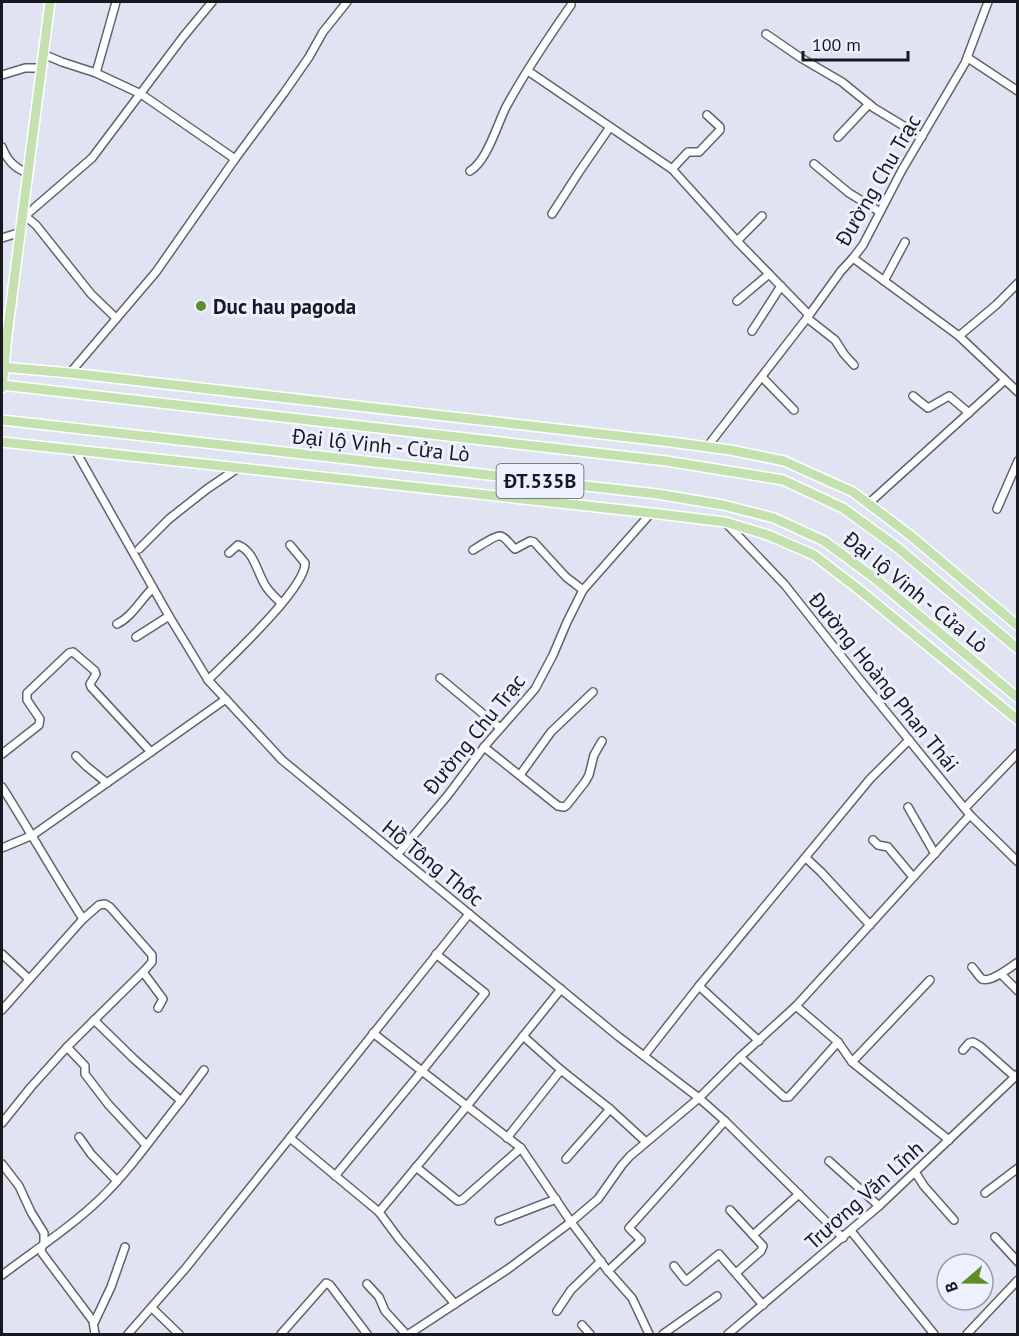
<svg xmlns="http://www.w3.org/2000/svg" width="1019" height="1336" viewBox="0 0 1019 1336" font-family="'PT Sans',sans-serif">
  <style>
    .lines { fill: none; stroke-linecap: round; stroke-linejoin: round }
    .minor-casing { stroke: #60636f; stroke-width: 10 }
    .major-casing { stroke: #fff; stroke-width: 12 }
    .minor { stroke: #fff; stroke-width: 7 }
    .major { stroke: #c5e1af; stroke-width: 9 }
    .poi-dot { fill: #5d8f27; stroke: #edf1ff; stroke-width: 2 }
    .labels { text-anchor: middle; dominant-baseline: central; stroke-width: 6; stroke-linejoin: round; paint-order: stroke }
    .shield { fill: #edf1ff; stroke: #585a62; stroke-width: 1.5 }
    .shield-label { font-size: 20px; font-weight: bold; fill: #18191e }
    .street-label { font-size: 21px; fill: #18191e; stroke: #edf1ff }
    .poi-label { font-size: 21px; font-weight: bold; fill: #18191e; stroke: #edf1ff; text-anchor: start }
  </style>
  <rect width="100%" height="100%" fill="#e0e3f1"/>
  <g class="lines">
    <g class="minor-casing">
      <g id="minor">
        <polyline points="766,34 801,58 842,82 874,108 922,137"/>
        <polyline points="43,54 62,62 96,73 141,94 235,159"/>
        <polyline points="968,58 1018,91"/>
        <polyline points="528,71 672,169 737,241 809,315"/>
        <polyline points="96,73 116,2"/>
        <polyline points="2,75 25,68 41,68"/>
        <polyline points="838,137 869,104"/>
        <path d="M2 147C7 160 14 168 28 173"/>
        <polyline points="814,164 849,193 880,212"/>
        <polyline points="672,169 688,152 699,152 720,130 720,127 707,115"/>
        <path d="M470 171C487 161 497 125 506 107 525 72 548 38 571 5"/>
        <polyline points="552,214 579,172 610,127"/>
        <polyline points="23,216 25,216 92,158 183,37 212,2"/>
        <polyline points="25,216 36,225 91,294 116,318"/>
        <polyline points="2,238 21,232"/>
        <polyline points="737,241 762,216"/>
        <polyline points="853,258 959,336 1018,392"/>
        <polyline points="884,281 905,242"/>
        <polyline points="737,301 769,274"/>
        <polyline points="807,318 835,340 844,354 854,365"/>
        <polyline points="752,331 781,286"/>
        <polyline points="959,336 996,305 1018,283"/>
        <polyline points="70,373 156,272 235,159 284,93 309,57 323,32 347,2"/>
        <polyline points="762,377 794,410"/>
        <polyline points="913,396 928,408 949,396 969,413"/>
        <polyline points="707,447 807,318 841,271 853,258 863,245 902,170 965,63 988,2"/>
        <polyline points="75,450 169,616 208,680 282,760 619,1037 699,1098 725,1121 843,1238"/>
        <polyline points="868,504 1005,380"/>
        <polyline points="997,509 1018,461"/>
        <polyline points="726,523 785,585 857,676 970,815 1018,862"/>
        <polyline points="139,549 169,519 207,489 238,468"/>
        <path d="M473 550C478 547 496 535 500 536 505 536 511 546 515 549L530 541 534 542 566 577 583 590"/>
        <path d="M229 553 238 545C254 551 257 572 265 585 269 592 276 598 281 603"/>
        <path d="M117 624C132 617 141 599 153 588"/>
        <polyline points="136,637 169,616"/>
        <polyline points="440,678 500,728"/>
        <path d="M208 680C228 660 306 588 305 563L290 545"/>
        <polyline points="484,747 558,806 564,807 567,805 585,782 589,775 594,755 602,741"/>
        <polyline points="2,754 39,725 40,719 27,700 27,693 69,653 73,652 95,671 96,674 90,684 91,687 151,752"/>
        <polyline points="76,756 86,766 107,783"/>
        <polyline points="520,775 551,732 593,692"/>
        <path d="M2 787C30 831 55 876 83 919"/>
        <polyline points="908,807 935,854"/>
        <polyline points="965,808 1018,753"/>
        <polyline points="873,840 878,845 888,847 913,877"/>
        <polyline points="2,848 33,835 226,699"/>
        <polyline points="397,855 448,795 484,747 535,689 553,655 567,622 583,590 651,513"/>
        <polyline points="806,858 821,872 870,925"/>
        <polyline points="2,954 29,979"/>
        <path d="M972 967C975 970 979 977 982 979 990 983 1011 967 1018 962"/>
        <polyline points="143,972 163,999 158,1008"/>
        <polyline points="1001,974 1018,991"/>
        <polyline points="699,986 759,1041"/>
        <polyline points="796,1006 838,1042 852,1062 949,1140"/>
        <polyline points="2,1010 83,919 99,905 105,904 110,907 152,955 152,962 143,972 67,1047 31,1087 2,1123"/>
        <polyline points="373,1033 521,1148 571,1222 608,1271 632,1298 649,1334"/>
        <polyline points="523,1036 561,1070 610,1109 566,1159"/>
        <polyline points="67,1047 85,1066 85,1074 108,1104 146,1145"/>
        <polyline points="963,1050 969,1043 973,1042 980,1046 1015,1077"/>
        <polyline points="644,1056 699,986 870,779 909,740"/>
        <polyline points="740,1057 784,1097 789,1097 838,1042"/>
        <polyline points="852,1062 930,980"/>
        <polyline points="181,1101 204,1070"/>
        <polyline points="610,1109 646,1142"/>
        <polyline points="79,1137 91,1154 117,1181"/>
        <polyline points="290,1138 379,1212 399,1239 455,1304"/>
        <polyline points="507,1138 561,1070"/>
        <polyline points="829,1161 879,1206"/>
        <polyline points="2,1164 19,1186 31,1212 44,1233 44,1243 41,1249 42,1253 93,1321 95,1334"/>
        <polyline points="416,1167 458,1201 462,1200 521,1148"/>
        <polyline points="915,1172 924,1186 954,1220"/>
        <polyline points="335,1176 422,1071 485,993 436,954"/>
        <polyline points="985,1193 1018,1168"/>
        <polyline points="730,1210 763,1246 761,1251 736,1273"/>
        <polyline points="379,1212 467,1106 561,989"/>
        <polyline points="499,1221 556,1199"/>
        <polyline points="851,1231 934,1334"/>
        <polyline points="753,1235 799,1194"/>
        <polyline points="995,1237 1018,1262"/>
        <polyline points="674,1266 686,1281 719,1254 763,1305"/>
        <polyline points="608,1271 641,1240 629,1228 725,1121"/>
        <path d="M2 1275C35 1250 71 1227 101 1198 131 1169 155 1133 181 1101L134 1059 94 1020"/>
        <polyline points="367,1284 379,1297 385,1311 406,1334"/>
        <polyline points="152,1308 179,1334"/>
        <polyline points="557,1311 571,1290 601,1261"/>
        <polyline points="94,1323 111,1287 125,1247"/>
        <polyline points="582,1325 590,1334"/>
        <polyline points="128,1334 185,1269 469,914"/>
        <polyline points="281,1334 326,1283 330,1285 367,1334"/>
        <polyline points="409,1334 508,1269 571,1222 598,1199 622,1165 630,1156 699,1098 740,1057 796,1006 970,815"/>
        <polyline points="663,1334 717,1296"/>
        <polyline points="728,1334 879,1206 1018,1074"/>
        <polyline points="967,1334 1018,1280"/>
      </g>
    </g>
    <g class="major-casing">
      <g id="major">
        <polyline points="2,367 70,373 671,442 730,450 784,461 853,492 911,536 1018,626"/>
        <polyline points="2,385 666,461 783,480 843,508 898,548 1018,649"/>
        <polyline points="2,388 7,335 50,2"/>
        <polyline points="2,420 657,494 723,505 774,518 824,541 873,577 1018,698"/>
        <polyline points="2,442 651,513 725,522 768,535 814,555 862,592 1018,720"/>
      </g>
    </g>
    <use href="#minor" class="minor"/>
    <use href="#major" class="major"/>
  </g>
  <circle class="poi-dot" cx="201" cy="306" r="6"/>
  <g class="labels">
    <rect class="shield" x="496.5" y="464" width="87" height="34" rx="4.5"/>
    <g class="shield-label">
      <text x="540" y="481">ĐT.535B</text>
    </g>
    <g class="street-label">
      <text transform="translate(878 180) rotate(-60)">Đường Chu Trạc</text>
      <text transform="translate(381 445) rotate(6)">Đại lộ Vinh - Cửa Lò</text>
      <text transform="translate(916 592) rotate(39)">Đại lộ Vinh - Cửa Lò</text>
      <text transform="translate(884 682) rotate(51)">Đường Hoàng Phan Thái</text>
      <text transform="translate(474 734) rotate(-51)">Đường Chu Trạc</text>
      <text transform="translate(433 863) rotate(39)">Hồ Tông Thốc</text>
      <text transform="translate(864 1195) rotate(-42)">Trương Văn Lĩnh</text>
    </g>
    <g class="poi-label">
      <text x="213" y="306">Duc hau pagoda</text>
    </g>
  </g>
  <rect width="1019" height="1336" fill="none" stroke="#18191e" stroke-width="6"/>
  <g transform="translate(965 1282) rotate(250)"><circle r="28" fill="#edf1ff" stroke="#989ba5" stroke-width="1.5"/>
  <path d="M0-4.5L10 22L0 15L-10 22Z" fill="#5d8f27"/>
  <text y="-9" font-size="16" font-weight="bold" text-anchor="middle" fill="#18191e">B</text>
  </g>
  <path d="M803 51v9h105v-9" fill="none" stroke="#18191e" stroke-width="3"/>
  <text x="812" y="51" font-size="18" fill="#18191e" stroke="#edf1ff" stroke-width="4.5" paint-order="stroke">100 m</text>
</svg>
